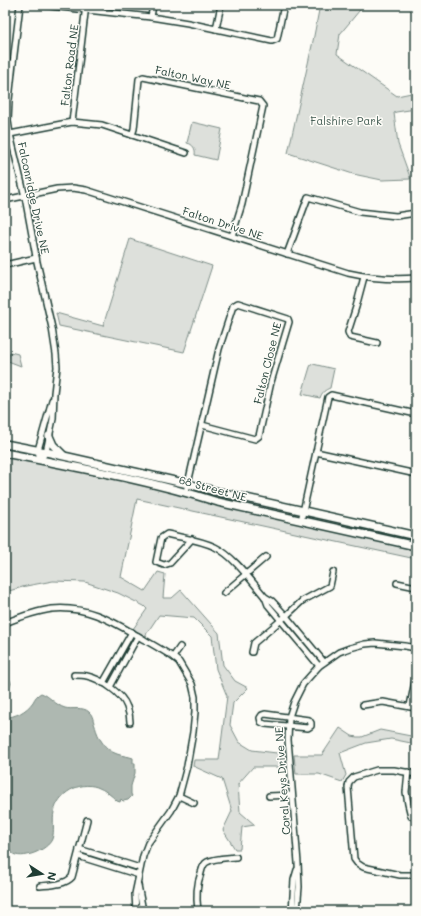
<svg xmlns="http://www.w3.org/2000/svg" width="421" height="916" viewBox="0 0 421 916" font-family="Mali,sans-serif">
  <style>
    .green { fill: #dde0db; stroke: #7e8e88 }
    .water { fill: #aeb8b1; stroke: #75877f }
    .lines { fill: none; stroke-linecap: round; stroke-linejoin: round }
    .minor-casing { stroke: #1f3d34; stroke-width: 8 }
    .major-casing { stroke: #1f3d34; stroke-width: 10 }
    .minor { stroke: #fdfcf7; stroke-width: 5 }
    .major { stroke: #fdfcf7; stroke-width: 7 }
    .labels { text-anchor: middle; dominant-baseline: central; stroke-width: 3; stroke-linejoin: round; paint-order: stroke }
    .street-label { font-size: 11px; fill: #1f3d34; stroke: #fdfcf7 }
    .park-label { font-size: 11px; fill: #455e55; stroke: #fdfcf7 }
  </style>
  <rect width="100%" height="100%" fill="#fdfcf7"/>
  <filter id="ink" filterUnits="userSpaceOnUse"><feTurbulence type="fractalNoise" baseFrequency=".025" numOctaves="2"/><feDisplacementMap in="SourceGraphic" scale="8" xChannelSelector="R" yChannelSelector="G"/><feConvolveMatrix kernelMatrix="1 2 1 2 8 2 1 2 1" color-interpolation-filters="sRGB"/></filter>
  <g filter="url(#ink)">
    <g class="green">
      <polygon points="320,5 364,5 340,34 337,54 397,96 416,92 416,109 396,112 394,113 398,144 410,177 410,179 382,180 353,174 288,153 313,41"/>
      <path d="M192 122 222 129 216 160 195 155C196 149 193 144 187 143Z"/>
      <polygon points="130,239 212,266 184,352 59,326 56,313 103,326"/>
      <polygon points="10,352 18,354 21,366 8,361"/>
      <path d="M313 364 334 369 330 388C325 390 322 392 320 398L302 394 310 367 311 365Z"/>
      <polygon points="5,456 138,484 416,549 416,559 137,499 121,577 145,591 158,572 165,574 163,598 172,598 181,590 219,633 223,665 235,681 248,688 233,703 230,725 239,742 252,750 285,754 286,767 253,767 238,784 240,812 255,825 242,827 240,849 235,849 223,830 232,811 222,779 193,766 194,760 219,760 227,696 216,669 212,636 194,618 159,615 145,636 133,629 147,609 144,606 118,593 85,582 53,581 26,586 9,591 5,579"/>
      <polygon points="340,728 352,736 357,737 362,737 380,730 416,737 416,744 391,739 366,743 340,753 346,775 342,782 319,774 296,774 294,755 322,755"/>
    </g>
    <path class="water" d="M41 693C50 696 55 705 65 708 72 710 83 706 89 712 93 715 93 721 95 726 98 738 105 750 117 754 122 756 128 756 133 758V763H135V773L131 786V794L132 796 128 800 123 801 121 799 120 802 117 801C111 795 105 790 97 787 79 781 58 793 54 812 52 821 55 831 52 839 48 850 21 861 12 853 8 850 8 841 5 837V718C16 716 26 712 33 702 35 698 37 695 41 693Z"/>
    <g class="lines">
      <g class="minor-casing">
        <g id="minor">
          <polyline points="20,5 13,63 9,100 8,121 10,134 25,197 37,262 52,328 56,354 57,367 54,393 53,419 46,452 40,460"/>
          <polyline points="41,5 151,17 188,23 272,41 277,39 284,5"/>
          <polyline points="151,17 153,5"/>
          <polyline points="216,29 221,5"/>
          <polyline points="5,62 13,63"/>
          <polyline points="72,122 86,5"/>
          <polyline points="10,134 72,122 102,125 132,135 134,129 139,79 143,77 259,101 263,106 242,204 232,236"/>
          <polyline points="132,135 186,153"/>
          <path d="M5 200 57 189 73 188 86 190 348 273C370 278 393 280 416 278"/>
          <polyline points="287,254 308,197 360,212 396,216 416,213"/>
          <polyline points="5,265 36,258"/>
          <polyline points="364,277 356,307 348,332 350,337 377,343"/>
          <polyline points="416,414 331,395 328,397 316,452 416,474"/>
          <polyline points="40,460 38,450 52,400"/>
          <polyline points="186,492 219,349 233,306 238,303 288,319 289,322 271,382 259,436 255,439 202,425"/>
          <polyline points="301,521 316,452"/>
          <path d="M192 539 170 563 164 565 156 562 161 538 167 534C183 538 200 540 215 547 234 556 252 582 265 597L268 605 319 666"/>
          <polyline points="397,583 416,587"/>
          <polyline points="224,593 266,557"/>
          <polyline points="265,597 272,601 286,616 324,662"/>
          <path d="M5 623C20 617 36 611 52 609 85 606 109 619 136 635 148 642 161 649 173 657L179 662 192 684 195 697V712L193 732 187 766 179 796 171 811 148 843 143 856 135 894 136 911"/>
          <polyline points="252,652 254,643 286,616 302,601 330,586 333,572"/>
          <polyline points="173,657 180,647"/>
          <path d="M74 675C78 675 83 675 87 676 101 679 122 693 127 707 129 712 130 717 130 722"/>
          <polyline points="5,677 7,683"/>
          <polyline points="103,683 132,632"/>
          <polyline points="110,687 138,636"/>
          <polyline points="363,705 383,702 416,708"/>
          <polyline points="410,706 416,676"/>
          <polygon points="265,714 309,720 311,723 311,726 308,728 265,724 261,722 260,718 262,715"/>
          <polyline points="408,772 406,792 408,804 411,816"/>
          <polyline points="416,774 394,770 377,770 354,777 349,782 348,787 354,859 357,863 363,867 400,875 416,875"/>
          <polyline points="179,796 194,803"/>
          <polyline points="269,796 292,795"/>
          <polyline points="79,849 140,868"/>
          <polyline points="78,856 139,875"/>
          <polyline points="138,885 143,911"/>
          <path d="M40 886C50 885 65 885 72 877L87 820"/>
          <path d="M198 911C196 897 196 886 201 873 202 869 203 864 207 862 214 858 228 858 236 857"/>
          <polyline points="292,911 294,880 297,870"/>
          <polyline points="297,911 299,887 298,863 290,763 288,740 289,717 294,702 303,684 319,666 339,652 350,648 365,644 375,643 405,646 416,648"/>
        </g>
      </g>
      <g class="major-casing">
        <g id="major">
          <polyline points="49,436 53,445 63,455"/>
          <polyline points="5,444 46,452 188,484 219,492 416,536"/>
          <path d="M5 453C76 467 148 480 218 502L416 546"/>
        </g>
      </g>
      <use href="#minor" class="minor"/>
      <use href="#major" class="major"/>
    </g>
  </g>
  <g class="labels">
    <g class="street-label">
      <text transform="translate(69 65) rotate(-83)">Falton Road NE</text>
      <text transform="translate(193 77) rotate(12)">Falton Way NE</text>
      <text transform="translate(34 198) rotate(78)">Falconridge Drive NE</text>
      <text transform="translate(223 223) rotate(18)">Falton Drive NE</text>
      <text transform="translate(267 363) rotate(-76)">Falton Close NE</text>
      <text transform="translate(213 488) rotate(15)">68 Street NE</text>
      <text transform="translate(282 781) rotate(-94)">Coral Keys Drive NE</text>
    </g>
    <g class="park-label">
      <text x="346" y="120">Falshire Park</text>
    </g>
  </g>
  <rect width="421" height="916" fill="none" stroke="#fdfcf7" stroke-width="20"/>
  <rect x="10" y="10" width="401" height="896" fill="none" stroke="#1f3d34" stroke-width="1.5" filter="url(#ink)"/>
  <g transform="translate(42 874) rotate(102)" stroke="#fdfcf7" stroke-width="3" paint-order="stroke">
  <path d="M0-3L7 15L0 10L-7 15Z" fill="#1f3d34"/>
  <text y="-6" font-size="11" font-weight="bold" text-anchor="middle" fill="#1f3d34">N</text>
  </g>
</svg>
